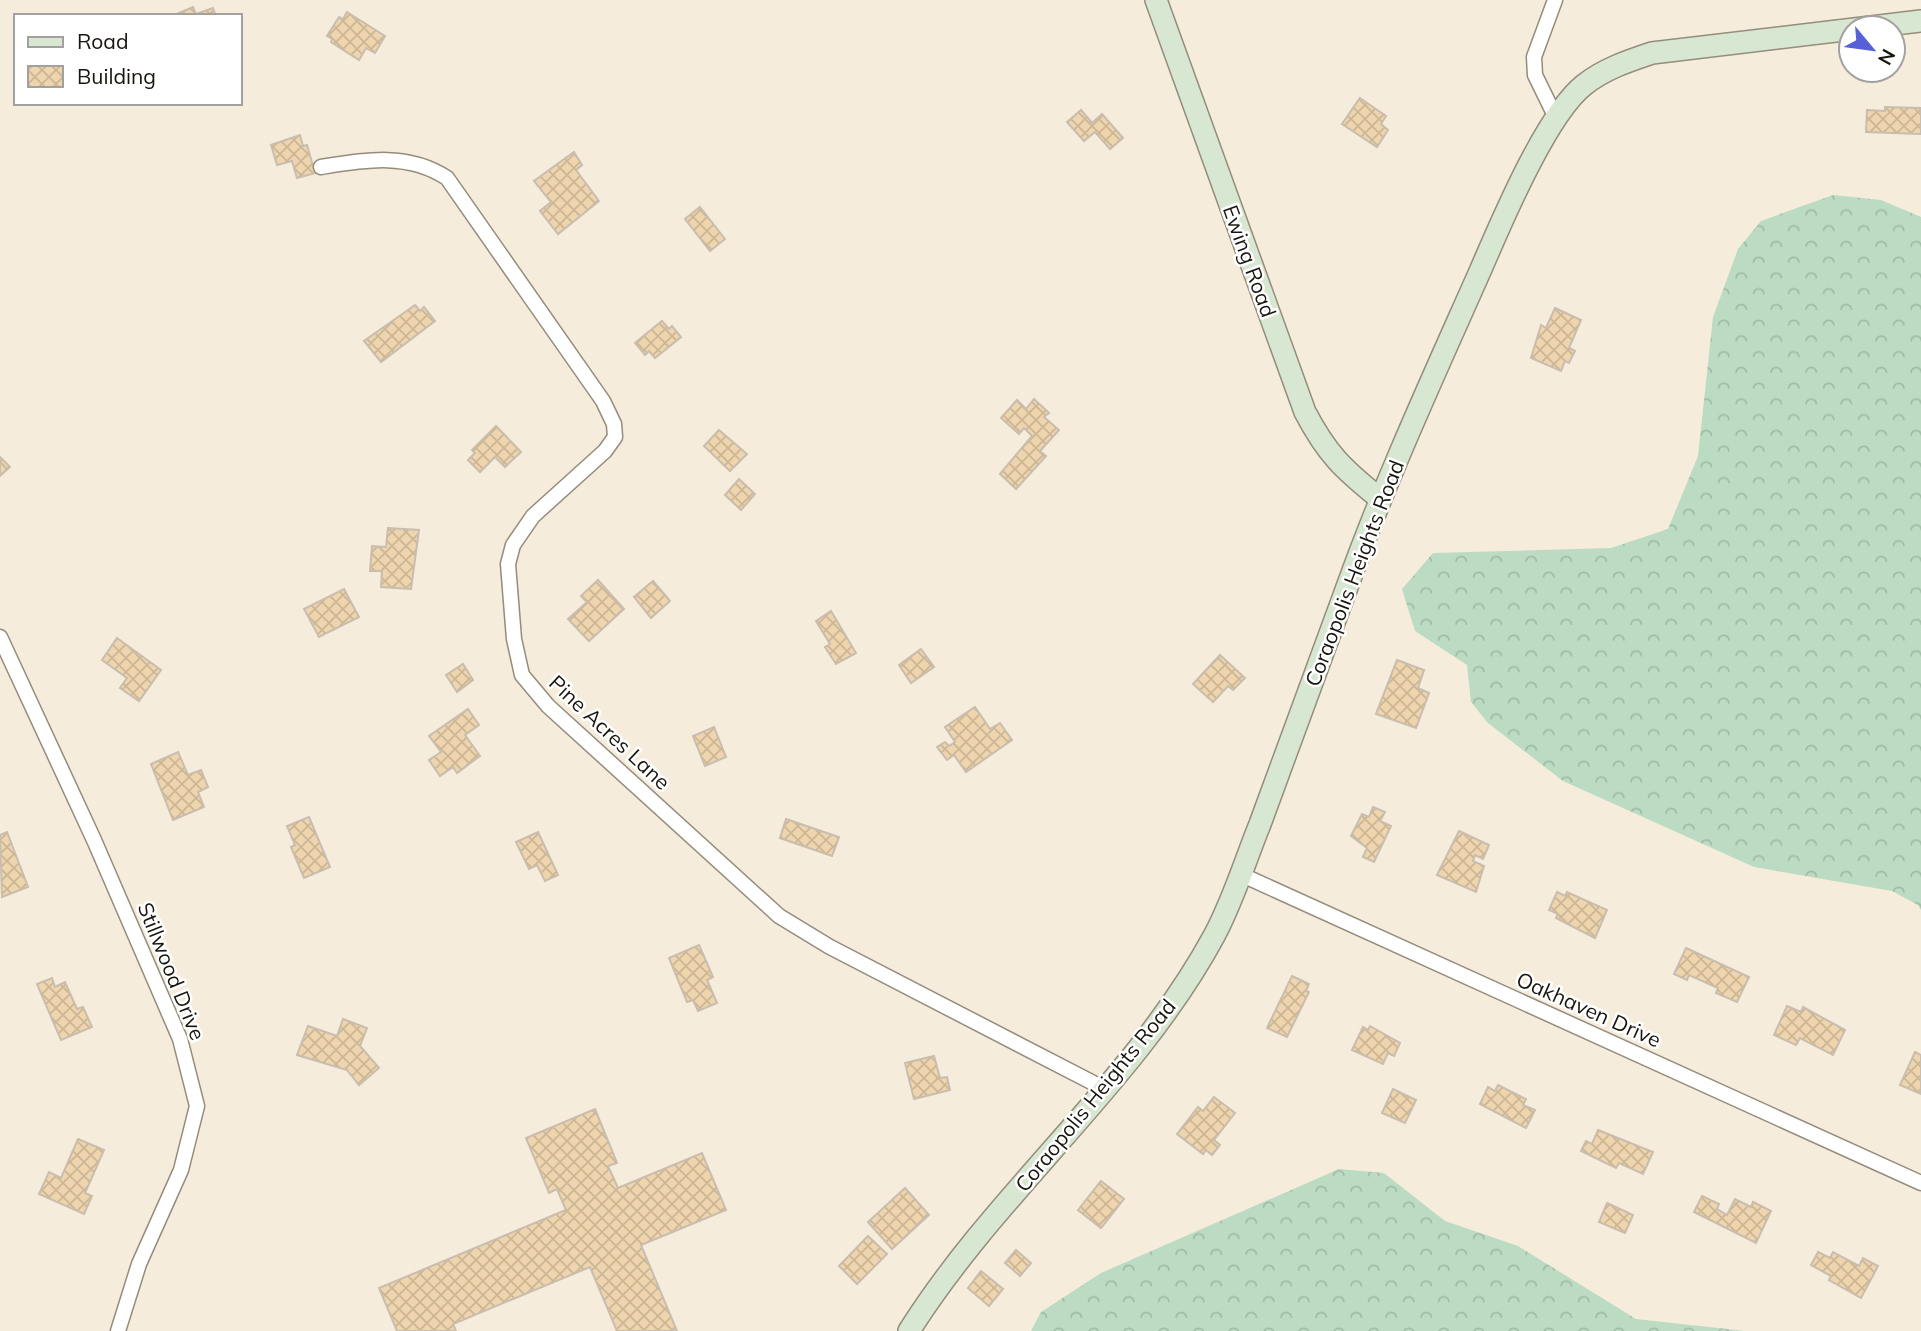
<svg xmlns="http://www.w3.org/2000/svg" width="1921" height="1331" viewBox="0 0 1921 1331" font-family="Mulish,sans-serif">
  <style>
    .forest { fill: url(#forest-crowns) }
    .building { fill: url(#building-cross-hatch); stroke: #c8bdae; stroke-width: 2 }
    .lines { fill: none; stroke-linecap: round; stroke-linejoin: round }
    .street-casing { stroke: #948c7c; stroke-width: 17 }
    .secondary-casing { stroke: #948c7c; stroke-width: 24 }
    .street { stroke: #fff; stroke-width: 14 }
    .secondary { stroke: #d7e7d2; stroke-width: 21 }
    .labels { text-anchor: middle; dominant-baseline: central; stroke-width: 5; stroke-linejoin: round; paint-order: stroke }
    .street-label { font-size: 21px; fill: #18150f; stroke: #fff }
  </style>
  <defs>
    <pattern id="forest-crowns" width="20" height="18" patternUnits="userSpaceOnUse" patternTransform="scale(1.75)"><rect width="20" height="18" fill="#bbdbc2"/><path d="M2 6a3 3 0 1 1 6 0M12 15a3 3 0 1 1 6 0" fill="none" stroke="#a0bba6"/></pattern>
    <pattern id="building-cross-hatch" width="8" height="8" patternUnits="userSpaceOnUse" patternTransform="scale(1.75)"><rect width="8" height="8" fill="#efd5ad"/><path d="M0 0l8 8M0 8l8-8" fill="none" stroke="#ccb694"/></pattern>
  </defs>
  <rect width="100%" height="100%" fill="#f6ecdb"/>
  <g class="forest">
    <polygon points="1833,195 1881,200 1921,217 1921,910 1918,905 1892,891 1754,867 1563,781 1488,723 1471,702 1467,665 1415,631 1402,589 1433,553 1611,548 1668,529 1698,456 1713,317 1738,249 1761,221"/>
    <polygon points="1339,1169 1384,1173 1445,1221 1518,1246 1636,1319 1745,1331 1031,1331 1041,1312 1101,1273"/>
  </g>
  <g class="building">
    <polygon points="193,7 196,14 213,8 216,16 172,16"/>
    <polygon points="347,12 385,36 375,53 366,48 359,60 331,42 332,39 327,36 339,17 343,19"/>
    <polygon points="1360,98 1386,116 1381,124 1388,130 1377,147 1342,124"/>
    <polygon points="1885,107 1921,108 1921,134 1866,132 1867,110 1885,111"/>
    <polygon points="1081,110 1092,123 1102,114 1123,138 1110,149 1095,132 1084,141 1067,122"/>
    <polygon points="300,135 303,146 307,145 315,173 297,178 292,161 277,165 271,145"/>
    <polygon points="574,152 582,165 576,170 599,201 558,234 540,211 551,202 534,181"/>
    <polygon points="700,207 725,239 710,251 685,219"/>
    <polygon points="415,305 420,311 424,307 435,321 381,362 364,341"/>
    <polygon points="1555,308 1581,320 1569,348 1575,351 1569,363 1565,361 1561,371 1531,358 1541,325 1546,328"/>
    <polygon points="662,321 669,329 672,326 681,337 655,358 649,351 645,355 635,343"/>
    <polygon points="1034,399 1049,413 1044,417 1059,430 1040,451 1046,456 1016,489 1000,474 1032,436 1024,428 1019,434 1001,418 1017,400 1026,409"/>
    <polygon points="496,426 521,452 505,467 495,457 480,472 468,460 475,453 472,450"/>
    <polygon points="719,430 747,454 730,471 704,446"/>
    <polygon points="0,457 10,467 0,476"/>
    <polygon points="739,479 755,494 741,510 725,495"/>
    <polygon points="388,528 419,530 411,589 381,587 382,571 370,571 372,546 386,547"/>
    <polygon points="598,580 624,609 589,641 568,619 587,602 581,596"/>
    <polygon points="653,581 670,601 651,618 634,597"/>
    <polygon points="344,589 359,617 319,637 304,609"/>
    <polygon points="831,611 856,653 836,664 825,647 830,644 816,621"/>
    <polygon points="117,638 161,670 139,701 120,688 127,678 102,660"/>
    <polygon points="921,649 934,667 911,683 899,665"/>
    <polygon points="1220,655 1245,678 1233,690 1228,686 1213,702 1193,684"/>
    <polygon points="1397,660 1424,670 1418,688 1429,693 1416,728 1376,714"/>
    <polygon points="463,664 473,680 457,692 446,675"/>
    <polygon points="975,707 990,729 1000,723 1012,740 966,772 954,755 947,760 937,747 945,742 949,746 955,742 945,727"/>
    <polygon points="468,709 479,725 465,735 480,756 457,773 453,767 440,776 429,760 441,752 429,736"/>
    <polygon points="714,727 726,757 705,766 693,736"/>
    <polygon points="178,752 188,775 201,770 208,787 198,792 204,807 173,820 151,764"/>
    <polygon points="1373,807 1385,812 1380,821 1391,826 1374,862 1363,857 1367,848 1351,836 1362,814 1369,817"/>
    <polygon points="309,817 330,867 304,878 291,847 295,845 287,826"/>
    <polygon points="786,819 839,837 832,856 780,838"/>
    <polygon points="1459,831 1489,845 1483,859 1475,855 1473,861 1484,866 1476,892 1437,875"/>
    <polygon points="7,832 28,887 2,897 0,835"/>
    <polygon points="538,832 558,875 545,881 537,865 529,869 516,842"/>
    <polygon points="1557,892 1565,896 1567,892 1607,910 1595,938 1556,918 1558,914 1549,910"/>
    <polygon points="699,945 713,977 707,980 717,1003 698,1011 693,1000 687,1002 669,958"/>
    <polygon points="1686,948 1749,977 1737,1002 1716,993 1718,988 1689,975 1687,980 1674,974"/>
    <polygon points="1292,976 1309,984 1306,991 1309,992 1287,1037 1267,1028"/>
    <polygon points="52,978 55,987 65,982 77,1009 83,1007 92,1027 61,1040 37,984"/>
    <polygon points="1787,1006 1801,1012 1803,1007 1845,1030 1833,1055 1800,1038 1796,1045 1774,1035"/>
    <polygon points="343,1019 367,1028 360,1046 379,1068 359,1085 347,1070 297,1055 308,1026 337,1036"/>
    <polygon points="1370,1026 1400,1043 1394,1056 1388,1053 1383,1064 1352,1050 1363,1027 1368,1030"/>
    <polygon points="1915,1052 1921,1055 1921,1094 1900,1085"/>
    <polygon points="934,1056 940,1078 947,1077 950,1090 914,1099 905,1063"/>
    <polygon points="1498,1085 1526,1099 1523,1105 1535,1110 1526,1128 1480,1104 1488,1087 1495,1091"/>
    <polygon points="1393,1089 1416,1100 1405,1123 1382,1113"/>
    <polygon points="1214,1097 1235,1113 1214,1140 1220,1145 1212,1155 1206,1150 1203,1154 1177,1134 1198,1107 1203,1111"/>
    <polygon points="595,1109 617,1163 608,1166 618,1188 702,1153 726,1210 641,1245 677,1331 617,1331 590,1267 453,1324 456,1331 397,1331 379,1288 566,1210 557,1189 549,1193 526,1138"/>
    <polygon points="1598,1130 1653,1152 1643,1174 1619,1163 1616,1168 1581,1151 1586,1141 1592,1144"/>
    <polygon points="78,1139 104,1150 85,1193 92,1196 84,1214 39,1194 49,1172 61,1178"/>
    <polygon points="1101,1181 1124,1199 1101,1228 1078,1210"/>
    <polygon points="905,1188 929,1215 892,1249 868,1222"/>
    <polygon points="1702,1196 1719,1204 1717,1209 1727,1215 1735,1199 1751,1207 1753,1202 1771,1211 1756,1243 1694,1212"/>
    <polygon points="1607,1203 1633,1215 1625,1233 1599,1222"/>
    <polygon points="868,1236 887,1254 857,1284 839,1266"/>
    <polygon points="1016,1250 1031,1263 1020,1276 1005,1263"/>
    <polygon points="1818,1252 1830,1258 1833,1252 1859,1266 1863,1258 1878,1266 1861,1298 1829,1280 1831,1276 1811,1265"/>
    <polygon points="981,1271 1003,1289 989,1306 968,1288"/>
  </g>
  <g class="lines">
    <g class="street-casing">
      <g id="street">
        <polyline points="1555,0 1534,57 1535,75 1557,120"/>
        <path d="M321 167C364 160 408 152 447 178L603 401 614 424 615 437 605 451 533 516 513 545 508 564 514 639 522 675 548 706 779 916 830 947 1103 1088"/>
        <polyline points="0,637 94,840 180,1039 197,1106 181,1170 139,1264 118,1331"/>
        <polyline points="1240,874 1921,1183"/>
      </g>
    </g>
    <g class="secondary-casing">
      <g id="secondary">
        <path d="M1156 0 1305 412C1327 454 1343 469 1379 498"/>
        <path d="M909 1331C997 1191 1135 1082 1214 936 1233 901 1245 861 1260 824 1289 747 1317 668 1346 590 1385 481 1434 375 1481 269 1501 223 1546 115 1584 85 1604 69 1628 61 1652 53L1921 21"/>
      </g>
    </g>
    <use href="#street" class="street"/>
    <use href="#secondary" class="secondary"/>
  </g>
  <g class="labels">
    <g class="street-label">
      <text transform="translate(1250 261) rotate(70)">Ewing Road</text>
      <text transform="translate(1354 573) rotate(-69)">Coraopolis Heights Road</text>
      <text transform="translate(610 732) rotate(43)">Pine Acres Lane</text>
      <text transform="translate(172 971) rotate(68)">Stillwood Drive</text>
      <text transform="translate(1589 1009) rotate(24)">Oakhaven Drive</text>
      <text transform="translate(1095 1095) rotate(-51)">Coraopolis Heights Road</text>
    </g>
  </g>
  <rect x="14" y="14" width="228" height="91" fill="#ffffff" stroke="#a3a19f" stroke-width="2"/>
  <rect x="28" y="37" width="35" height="10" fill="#d7e7d2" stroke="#a3a19f" stroke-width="2"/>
  <text x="77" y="49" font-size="21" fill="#18150f">Road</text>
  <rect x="28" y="66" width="35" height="21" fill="url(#building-cross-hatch)" stroke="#a3a19f" stroke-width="2"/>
  <text x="77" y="84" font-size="21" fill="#18150f">Building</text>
  <g transform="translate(1872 49) rotate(119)"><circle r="33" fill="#ffffff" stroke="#a3a19f" stroke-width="2"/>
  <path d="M0-5L12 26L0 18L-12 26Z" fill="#5760d8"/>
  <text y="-10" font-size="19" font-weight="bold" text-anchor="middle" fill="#18150f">N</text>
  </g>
</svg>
